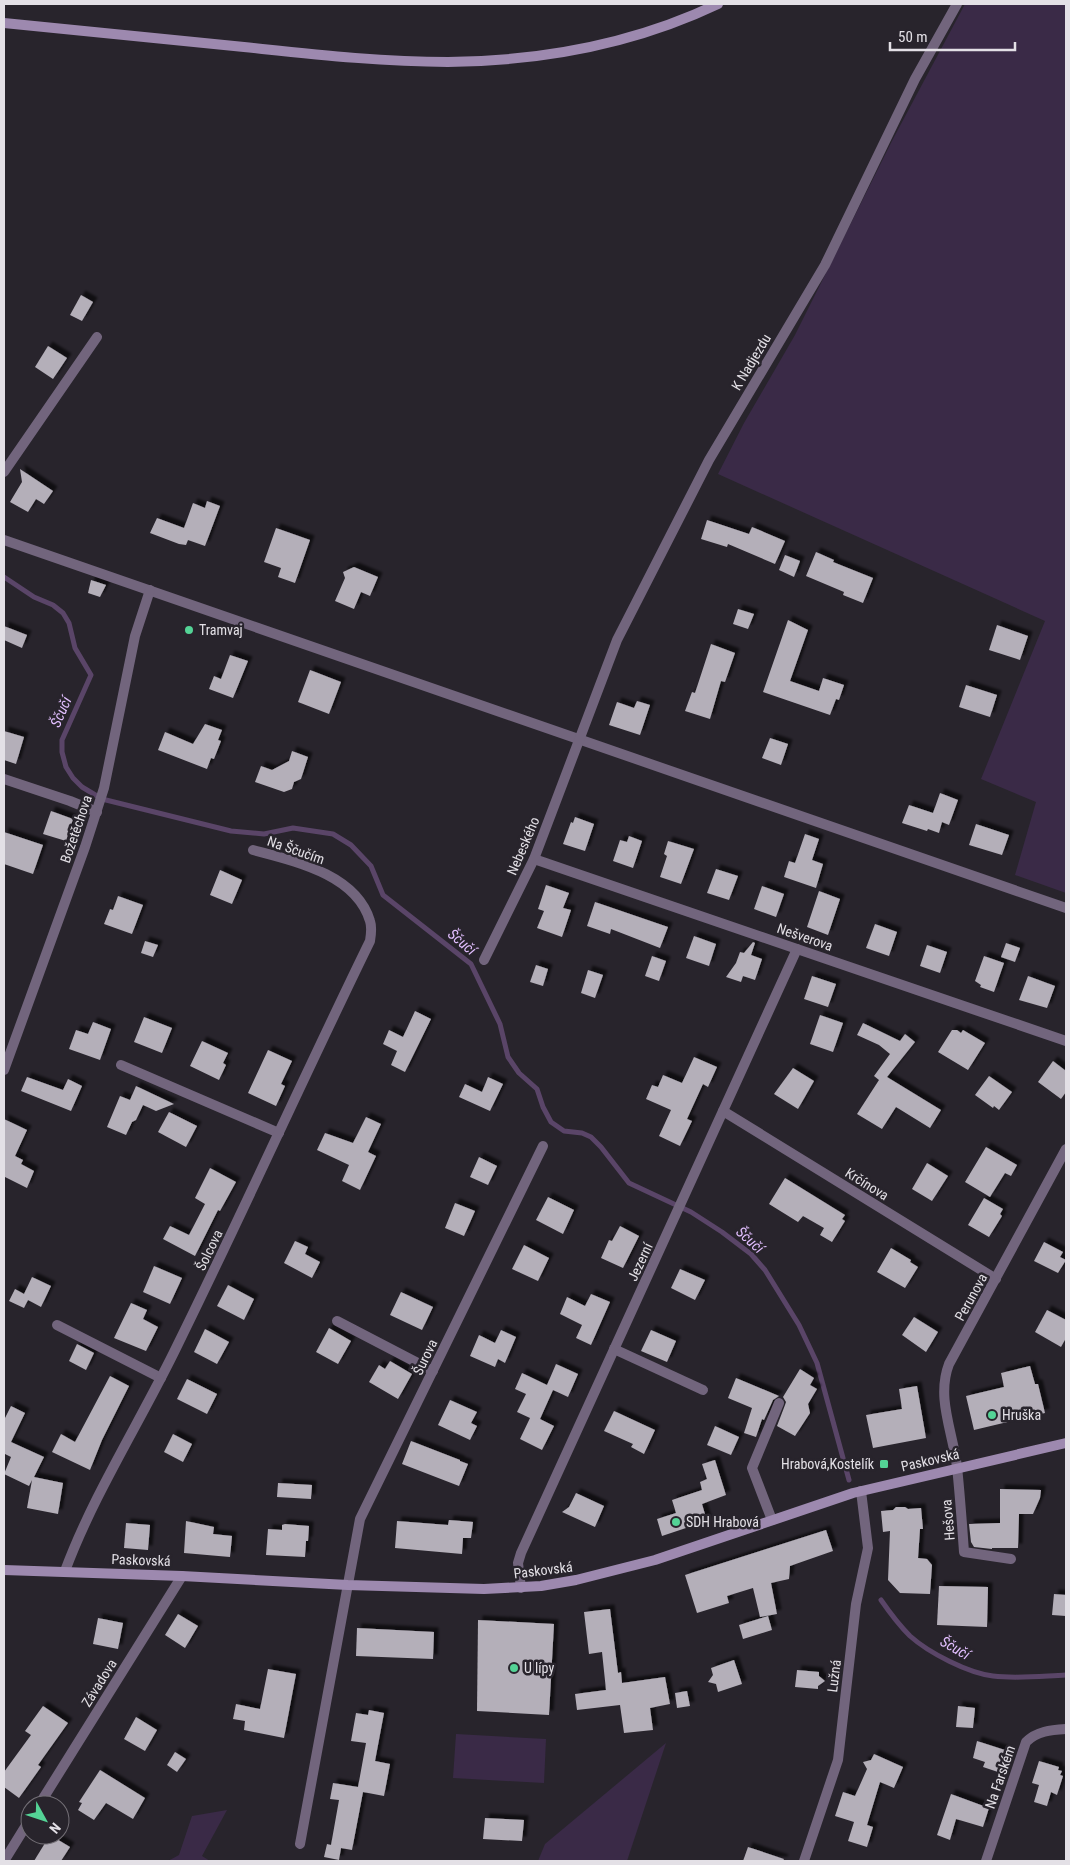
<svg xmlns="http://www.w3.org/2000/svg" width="1070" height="1865" viewBox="0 0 1070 1865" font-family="'Roboto Condensed',sans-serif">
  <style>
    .green { fill: #3a2a47 }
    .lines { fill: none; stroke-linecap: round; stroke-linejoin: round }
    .stream { stroke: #5a4568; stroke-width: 5 }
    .building { fill: #b4afb9; filter: url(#shadow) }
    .street { stroke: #72657d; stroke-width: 10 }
    .secondary { stroke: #9d89af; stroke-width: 10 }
    .poi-dot { fill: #54d396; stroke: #28242c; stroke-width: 2 }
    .labels { text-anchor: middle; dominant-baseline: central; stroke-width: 5; stroke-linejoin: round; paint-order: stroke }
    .street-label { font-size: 14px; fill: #e3e0e6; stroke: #28242c }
    .poi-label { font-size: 14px; fill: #e3e0e6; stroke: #28242c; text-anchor: start }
    .water-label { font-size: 15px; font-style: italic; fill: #e1befe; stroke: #28242c }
  </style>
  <defs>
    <filter id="shadow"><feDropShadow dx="4.5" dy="-4.5" stdDeviation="1" flood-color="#0009"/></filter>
  </defs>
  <rect width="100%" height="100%" fill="#28242c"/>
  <g class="green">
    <polygon points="965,4 1066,4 1066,893 1015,875 1036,802 981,779 1045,621 718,474 744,423 795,335 893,139"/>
    <polygon points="456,1734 546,1739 544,1783 453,1778"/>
    <polygon points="666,1743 627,1861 538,1861 545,1844"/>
    <polygon points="227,1810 202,1856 210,1861 168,1861 179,1855 192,1816"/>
  </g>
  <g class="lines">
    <g class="stream">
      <polyline points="4,577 34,597 53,605 63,613 69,623 75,648 91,675 62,740 62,752 66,767 73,778 82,787 102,799 231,831 264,834 293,828 333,834 351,845 371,866 383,895 471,964 500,1024 508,1057 519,1073 537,1089 543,1107 551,1122 564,1131 582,1133 591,1137 601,1147 629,1183 691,1212 722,1232 751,1254 765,1270 799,1325 817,1363 849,1480"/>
      <path d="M881 1600C890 1613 899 1625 910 1636 929 1653 968 1673 993 1676 1017 1679 1042 1676 1066 1675"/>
    </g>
  </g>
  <g class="building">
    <polygon points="81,295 93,302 82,321 70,315"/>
    <polygon points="48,346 67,358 53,379 35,367"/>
    <polygon points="20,469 53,491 44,504 36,499 28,512 10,502 22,482"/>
    <polygon points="207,501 220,506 205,546 188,540 186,545 179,544 150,533 157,518 184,528 193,503 205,508"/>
    <polygon points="707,520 749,534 752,527 785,541 775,564 728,544 727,547 701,539"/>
    <polygon points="276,528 310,540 295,583 278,577 281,568 264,562"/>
    <polygon points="816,552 834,560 833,562 873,578 863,603 843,595 844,592 806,576"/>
    <polygon points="785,555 800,561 794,577 779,570"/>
    <polygon points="354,567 378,577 370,596 361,592 354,609 335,601 345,578 343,572"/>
    <polygon points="91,580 106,585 100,597 88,593"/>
    <polygon points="738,609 754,614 748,629 733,624"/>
    <polygon points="788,620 808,630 790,681 819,691 823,678 844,685 839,700 836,699 830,715 763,692"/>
    <polygon points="997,625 1028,636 1020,660 989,650"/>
    <polygon points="4,626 27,635 22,648 4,640"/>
    <polygon points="711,644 735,653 725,682 721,681 710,719 685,711 692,692 695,693"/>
    <polygon points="230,655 248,661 233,698 209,689 214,676 221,679"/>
    <polygon points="310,670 341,682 329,714 298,702"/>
    <polygon points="966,685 997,695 990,717 959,707"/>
    <polygon points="637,701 650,705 640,735 609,725 617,702 634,708"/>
    <polygon points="205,724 222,730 218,740 221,741 214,759 211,758 207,769 158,750 165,732 193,744"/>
    <polygon points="4,731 24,737 16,764 4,760"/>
    <polygon points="770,738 788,744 781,765 762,758"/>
    <polygon points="292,751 308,757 301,779 294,782 292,789 284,792 255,782 261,766 272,770 289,761"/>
    <polygon points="940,793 958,800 949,825 942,822 939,833 928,829 927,831 902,823 909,805 933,813"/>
    <polygon points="51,811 73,819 66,841 43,834"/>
    <polygon points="575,817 594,824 585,851 563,844 571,822 573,823"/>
    <polygon points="976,824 1009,835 1002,855 969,845"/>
    <polygon points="4,832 43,845 33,874 4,864"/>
    <polygon points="805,834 819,839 812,860 823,864 816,888 784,877 789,861 795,863"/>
    <polygon points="629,836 642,841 633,868 613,861 620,840 627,842"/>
    <polygon points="668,841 694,849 681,884 660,877 667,856 664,854"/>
    <polygon points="716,869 738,876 729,900 707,893"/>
    <polygon points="220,870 242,880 232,904 210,895"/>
    <polygon points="546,885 569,893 563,908 571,910 562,937 537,928 544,911 538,909"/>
    <polygon points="762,886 784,894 776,917 754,909"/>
    <polygon points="819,891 840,899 828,935 807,927"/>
    <polygon points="118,896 143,905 132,934 104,924 110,909 113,910"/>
    <polygon points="595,902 668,927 660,948 611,929 610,934 587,926"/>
    <polygon points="875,924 897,932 889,956 866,948"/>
    <polygon points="694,936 716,944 709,966 686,958"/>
    <polygon points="145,941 158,945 153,957 141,953"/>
    <polygon points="753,942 755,943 751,955 762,959 755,980 743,976 741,982 726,977 736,963 740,952 744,953"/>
    <polygon points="1006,943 1020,948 1015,962 1001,957"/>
    <polygon points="927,945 947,952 940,973 920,966"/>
    <polygon points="652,956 666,961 659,981 645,976"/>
    <polygon points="984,956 1004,963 994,992 980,987 981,985 975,981"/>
    <polygon points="536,965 548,969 543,986 530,982"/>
    <polygon points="588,970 603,975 595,998 581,993"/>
    <polygon points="812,976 836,984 828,1007 804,999"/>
    <polygon points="1028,976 1055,986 1047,1008 1019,1000"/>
    <polygon points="415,1011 431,1019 405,1072 391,1065 397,1051 383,1044 389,1030 403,1037"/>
    <polygon points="820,1015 843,1023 833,1052 810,1044"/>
    <polygon points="144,1017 172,1028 162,1053 134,1042"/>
    <polygon points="93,1022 111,1029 100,1060 69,1049 76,1030 88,1034"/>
    <polygon points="863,1023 900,1041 905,1034 915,1042 887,1077 941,1110 930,1128 896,1107 882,1129 857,1114 879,1080 874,1076 890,1054 879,1045 857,1035"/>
    <polygon points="952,1030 957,1030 961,1033 963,1030 985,1043 968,1070 938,1052"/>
    <polygon points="202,1041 228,1053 223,1063 226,1065 219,1080 190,1066"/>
    <polygon points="268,1050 292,1061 281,1084 285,1086 276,1106 248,1093"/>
    <polygon points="694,1057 717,1067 708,1087 703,1084 687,1119 692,1121 680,1146 659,1136 671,1110 646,1099 652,1085 658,1087 663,1075 682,1083"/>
    <polygon points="1053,1061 1066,1071 1066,1092 1061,1099 1038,1082"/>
    <polygon points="793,1068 814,1081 798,1109 774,1094"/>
    <polygon points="989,1076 1012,1092 999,1110 994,1106 993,1108 975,1095"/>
    <polygon points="27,1077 63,1090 68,1079 82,1086 71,1111 21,1091"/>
    <polygon points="488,1077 503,1084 490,1111 459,1097 465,1084 482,1092"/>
    <polygon points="136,1086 174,1104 156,1111 143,1105 136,1120 132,1122 126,1135 107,1127 120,1096 130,1100"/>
    <polygon points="169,1112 197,1126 186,1147 158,1132"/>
    <polygon points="366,1117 381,1124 368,1152 376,1156 360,1190 342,1181 349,1165 317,1150 325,1133 353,1143"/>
    <polygon points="4,1119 27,1130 15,1156 23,1160 21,1164 34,1171 27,1188 5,1177 4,1180"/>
    <polygon points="986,1147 1017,1165 1011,1176 1005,1173 990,1197 965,1182"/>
    <polygon points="479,1157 497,1166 488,1185 470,1177"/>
    <polygon points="927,1163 948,1176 932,1201 912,1189"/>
    <polygon points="210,1168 236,1182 220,1211 218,1210 195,1256 163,1239 170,1226 189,1235 205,1204 195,1198"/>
    <polygon points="785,1178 845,1215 842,1219 845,1221 832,1242 820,1235 824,1228 803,1216 798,1222 769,1204"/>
    <polygon points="548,1197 574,1210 563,1234 536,1220"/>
    <polygon points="984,1198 1003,1209 1000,1214 1002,1216 989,1237 968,1225"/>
    <polygon points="455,1203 475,1211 464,1236 445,1228"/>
    <polygon points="620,1226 639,1236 623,1268 601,1258 609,1240 612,1241"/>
    <polygon points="295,1241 308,1247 305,1254 320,1262 312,1278 284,1263"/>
    <polygon points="1044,1242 1063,1252 1060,1257 1066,1260 1058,1273 1034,1261"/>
    <polygon points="524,1245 549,1258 538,1281 512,1269"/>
    <polygon points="891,1248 911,1260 910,1262 918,1267 905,1288 877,1272"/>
    <polygon points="154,1266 182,1278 170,1304 143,1292"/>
    <polygon points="680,1269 705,1280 695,1300 671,1288"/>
    <polygon points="32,1277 51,1286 41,1307 28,1300 24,1308 9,1301 15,1289 24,1294"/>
    <polygon points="228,1285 254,1299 244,1320 217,1306"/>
    <polygon points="401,1292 433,1307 422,1330 390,1315"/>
    <polygon points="591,1294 610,1302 591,1345 576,1338 582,1325 560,1314 567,1297 585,1306"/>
    <polygon points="131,1303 147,1310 143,1319 158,1327 146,1351 114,1338"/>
    <polygon points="1047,1310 1066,1320 1066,1338 1061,1347 1035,1332"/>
    <polygon points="914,1317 938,1332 926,1352 902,1335"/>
    <polygon points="329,1328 351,1341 338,1364 316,1352"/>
    <polygon points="205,1329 229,1342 217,1364 194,1352"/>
    <polygon points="501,1330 516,1337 505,1363 498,1359 495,1367 470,1356 479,1335 495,1343"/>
    <polygon points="651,1330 676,1341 667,1362 641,1351"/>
    <polygon points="77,1344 94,1353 86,1370 69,1361"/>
    <polygon points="390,1361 412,1374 398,1399 369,1382 379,1365 385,1369"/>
    <polygon points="556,1364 578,1374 568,1397 553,1390 540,1419 554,1426 542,1450 520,1439 530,1418 517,1412 526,1394 515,1389 522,1373 547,1385"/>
    <polygon points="1030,1366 1035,1384 1038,1384 1045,1413 974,1430 966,1396 1004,1387 1001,1373"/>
    <polygon points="800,1369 814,1378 810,1385 817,1389 808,1404 810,1413 795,1436 777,1426 785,1405 786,1402 783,1397"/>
    <polygon points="110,1376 129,1386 102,1440 90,1470 52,1452 61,1434 75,1442"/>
    <polygon points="736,1378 779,1396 773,1400 764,1420 762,1419 756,1437 744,1433 752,1408 728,1398"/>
    <polygon points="187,1379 217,1394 207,1414 177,1399"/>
    <polygon points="917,1386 926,1438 873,1448 866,1415 902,1409 899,1389"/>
    <polygon points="450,1400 477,1412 471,1423 477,1426 470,1440 438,1425"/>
    <polygon points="11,1406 25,1413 11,1442 44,1457 34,1477 63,1483 58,1514 27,1508 32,1480 29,1486 4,1474 11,1457 5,1454 4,1456 4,1420"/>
    <polygon points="614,1411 655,1430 644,1454 631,1447 633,1444 604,1431"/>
    <polygon points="715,1426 739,1437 731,1455 707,1445"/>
    <polygon points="173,1434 192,1444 183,1462 164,1452"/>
    <polygon points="411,1441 460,1460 460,1461 468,1464 459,1486 402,1464"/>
    <polygon points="715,1460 726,1495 702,1504 707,1521 662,1536 657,1519 676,1513 672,1500 702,1490 700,1482 707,1479 702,1464"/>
    <polygon points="278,1483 312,1485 311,1499 277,1497"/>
    <polygon points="1000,1489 1041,1490 1040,1498 1033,1514 1019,1514 1018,1548 992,1548 992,1549 974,1547 971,1542 969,1524 1000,1523"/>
    <polygon points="576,1493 604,1506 595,1527 562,1512 569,1507"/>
    <polygon points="896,1507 905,1507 908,1509 921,1508 923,1529 920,1529 918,1558 927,1559 932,1565 930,1594 900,1593 888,1580 890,1531 883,1532 881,1511 893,1510"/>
    <polygon points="449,1520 473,1522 471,1538 463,1538 462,1554 395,1548 397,1521 448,1525"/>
    <polygon points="186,1521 214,1527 213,1534 232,1536 230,1557 184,1553"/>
    <polygon points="126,1523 150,1525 148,1550 124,1548"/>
    <polygon points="285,1524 309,1526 308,1541 306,1541 305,1557 266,1555 268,1529 282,1530 282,1525"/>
    <polygon points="826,1530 833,1551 790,1566 789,1579 771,1583 777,1614 760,1617 753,1588 727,1596 729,1603 697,1613 685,1575"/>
    <polygon points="939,1586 988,1587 987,1627 937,1625"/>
    <polygon points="1054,1594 1066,1595 1066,1616 1052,1615"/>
    <polygon points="610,1609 618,1673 621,1672 622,1683 665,1677 670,1704 650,1708 653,1730 624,1733 620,1705 577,1710 575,1694 606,1690 602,1652 589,1654 584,1612"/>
    <polygon points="178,1614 198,1626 185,1648 165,1635"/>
    <polygon points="768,1616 772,1630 743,1639 739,1625"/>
    <polygon points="98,1618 123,1623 118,1649 93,1644"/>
    <polygon points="478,1620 554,1624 549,1715 477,1711"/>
    <polygon points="357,1628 434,1632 433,1659 356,1656"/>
    <polygon points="734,1660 742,1684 718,1692 716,1684 708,1682 713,1675 711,1668"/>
    <polygon points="268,1669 296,1674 284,1738 244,1730 245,1721 233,1719 236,1704 260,1709"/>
    <polygon points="797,1670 819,1672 819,1676 825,1681 818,1686 818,1689 795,1687"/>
    <polygon points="687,1691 690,1706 677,1708 675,1693"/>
    <polygon points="43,1706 68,1723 38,1765 41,1767 19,1798 4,1787 4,1772 31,1735 25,1731"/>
    <polygon points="958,1706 975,1708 973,1728 956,1727"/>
    <polygon points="369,1710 384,1713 375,1761 390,1764 384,1796 363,1792 352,1850 341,1848 339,1860 324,1857 327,1844 331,1845 339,1800 330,1799 333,1783 358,1787 366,1743 351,1741 356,1713 368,1715"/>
    <polygon points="136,1717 157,1730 145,1751 124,1739"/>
    <polygon points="977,1741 1008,1751 1001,1773 983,1767 985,1762 973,1758"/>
    <polygon points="175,1752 186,1759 177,1772 167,1765"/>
    <polygon points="874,1754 903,1767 894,1788 880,1782 867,1825 873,1827 867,1847 848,1841 854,1822 835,1816 843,1792 855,1796 867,1769 863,1762 871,1760"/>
    <polygon points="1039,1761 1059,1767 1058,1770 1062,1771 1060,1775 1063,1776 1057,1795 1051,1792 1047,1806 1034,1802 1039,1785 1032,1783"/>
    <polygon points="100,1770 145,1798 133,1819 106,1803 94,1820 78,1810 82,1803 79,1802"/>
    <polygon points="951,1794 989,1808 983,1827 956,1819 950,1840 937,1835"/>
    <polygon points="485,1818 524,1820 522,1841 483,1839"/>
    <polygon points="50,1835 70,1847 61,1861 34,1861"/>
    <polygon points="748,1847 784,1859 783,1861 743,1861"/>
  </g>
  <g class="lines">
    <g class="street">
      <polyline points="4,472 97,337"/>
      <polyline points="4,540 1066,908"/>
      <polyline points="4,779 70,801 97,812"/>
      <polyline points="534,859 1066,1041"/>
      <polyline points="484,960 534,859 617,640 709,460 825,265 915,79 957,4"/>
      <polyline points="121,1065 279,1133"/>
      <polyline points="4,1070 85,847 104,788 135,636 150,590"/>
      <polyline points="723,1111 996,1279"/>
      <polyline points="337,1321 433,1371"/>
      <polyline points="57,1325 161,1378"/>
      <polyline points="614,1349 703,1390"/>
      <polyline points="772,1520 752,1468 779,1403"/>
      <path d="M1011 1559 964 1552C962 1524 960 1495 957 1467 953 1432 936 1398 949 1364L1066 1149"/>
      <path d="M65 1571C94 1493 142 1419 178 1344 244 1210 305 1074 370 941 371 935 372 927 370 921 356 874 294 861 253 850"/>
      <polyline points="521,1588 518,1563 521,1553 797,949"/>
      <polyline points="39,1805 182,1576"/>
      <polyline points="300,1844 360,1519 543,1146"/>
      <polyline points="4,1861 30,1819"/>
      <polyline points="804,1861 838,1760 856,1604 868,1548 861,1491"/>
      <path d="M986 1861 1026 1742C1037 1731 1051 1730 1066 1729"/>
    </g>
    <g class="secondary">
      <path d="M4 23C84 31 164 39 244 47 311 54 380 62 448 62 541 61 634 44 718 4"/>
      <polyline points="4,1570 182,1576 348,1585 484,1589 541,1586 576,1580 655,1560 853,1493 1066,1443"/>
    </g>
  </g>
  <g class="poi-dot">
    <circle cx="189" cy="630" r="5"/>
    <circle cx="992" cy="1415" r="5"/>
    <rect x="879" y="1459" width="10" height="10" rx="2.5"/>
    <circle cx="676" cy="1522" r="5"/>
    <circle cx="514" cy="1668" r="5"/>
  </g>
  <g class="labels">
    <g class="street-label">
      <text transform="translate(751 362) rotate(-59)">K Nadjezdu</text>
      <text transform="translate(76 829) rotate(-71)">Božetěchova</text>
      <text transform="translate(523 846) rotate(-67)">Nebeského</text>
      <text transform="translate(296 850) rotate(19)">Na Ščučím</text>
      <text transform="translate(805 937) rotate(19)">Nešverova</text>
      <text transform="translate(867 1184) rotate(32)">Krčínova</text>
      <text transform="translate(209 1250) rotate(-64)">Šolcova</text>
      <text transform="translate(640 1262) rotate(-65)">Jezerní</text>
      <text transform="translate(971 1297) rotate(-61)">Perunova</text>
      <text transform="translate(425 1357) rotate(-64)">Šurova</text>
      <text transform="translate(930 1460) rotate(-13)">Paskovská</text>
      <text transform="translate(948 1520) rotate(-95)">Hešova</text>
      <text transform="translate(141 1560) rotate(2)">Paskovská</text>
      <text transform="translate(543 1570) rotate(-7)">Paskovská</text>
      <text transform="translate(834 1676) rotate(-83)">Lužná</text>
      <text transform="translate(99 1683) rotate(-58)">Závadova</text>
      <text transform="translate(1000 1777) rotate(-71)">Na Farském</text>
    </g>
    <g class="poi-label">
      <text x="199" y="630">Tramvaj</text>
      <text x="1002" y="1415">Hruška</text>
      <text x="874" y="1464" text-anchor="end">Hrabová,Kostelík</text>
      <text x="686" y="1522">SDH Hrabová</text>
      <text x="524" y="1668">U lípy</text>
    </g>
    <g class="water-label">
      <text transform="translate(61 712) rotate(-66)">Ščučí</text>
      <text transform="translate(462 942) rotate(40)">Ščučí</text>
      <text transform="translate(750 1240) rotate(42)">Ščučí</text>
      <text transform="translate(955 1648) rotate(30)">Ščučí</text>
    </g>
  </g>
  <rect width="1070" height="1865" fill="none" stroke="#e3e0e6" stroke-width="10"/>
  <g transform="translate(45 1820) rotate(130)"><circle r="24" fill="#28242c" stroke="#736f76"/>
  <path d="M0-4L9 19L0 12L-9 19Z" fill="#54d396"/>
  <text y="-8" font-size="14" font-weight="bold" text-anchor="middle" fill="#e3e0e6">N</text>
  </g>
  <path d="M890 42v8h125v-8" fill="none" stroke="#e3e0e6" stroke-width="2.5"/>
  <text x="898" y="42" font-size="15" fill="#e3e0e6" stroke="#28242c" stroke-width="4" paint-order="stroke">50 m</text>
</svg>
